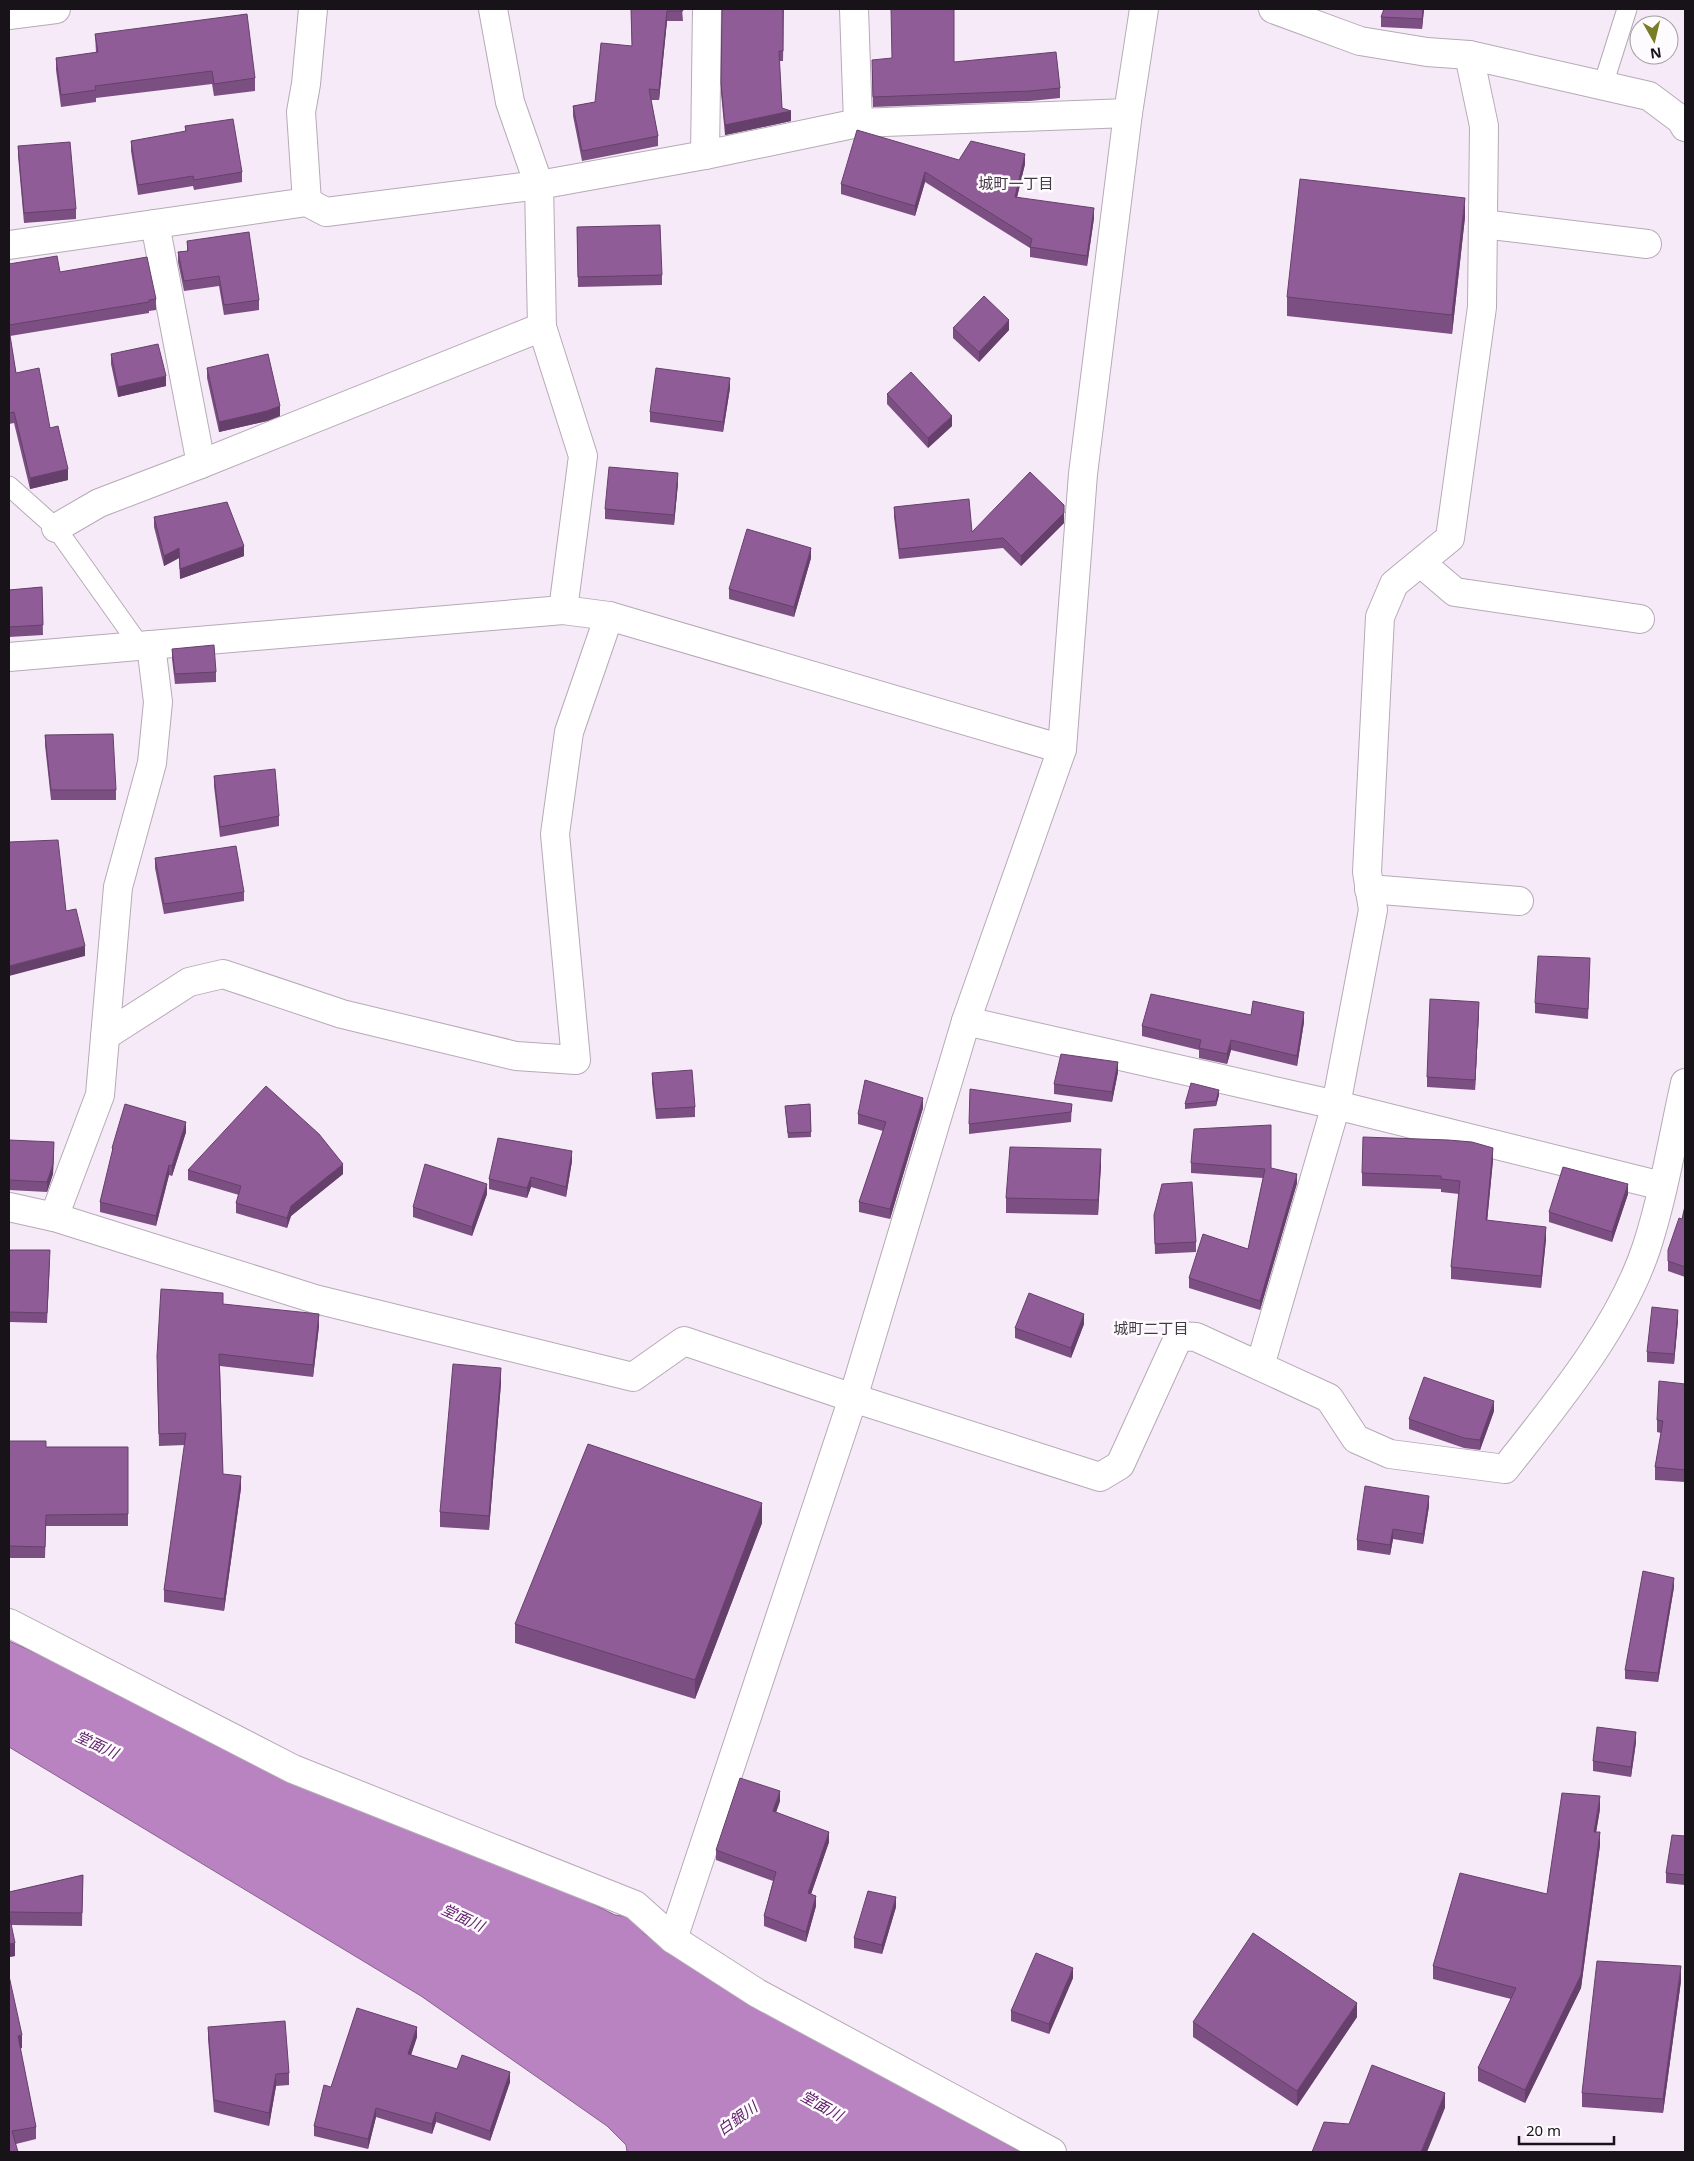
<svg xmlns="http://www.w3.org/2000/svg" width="1694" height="2161" viewBox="0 0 1694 2161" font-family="'Noto Sans','Noto Sans JP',sans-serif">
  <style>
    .water { fill: #b983c2; stroke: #89618f }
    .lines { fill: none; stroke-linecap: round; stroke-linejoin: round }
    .lane-casing { stroke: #b6aab7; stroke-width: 21 }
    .street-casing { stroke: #b6aab7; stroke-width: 30 }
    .lane { stroke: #fff; stroke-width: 19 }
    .street { stroke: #fff; stroke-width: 28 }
    .wall { fill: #7c4f83 }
    .shaded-wall { fill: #65406a }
    .building { fill: #905c98; stroke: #65406a }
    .labels { text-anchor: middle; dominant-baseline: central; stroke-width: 5; stroke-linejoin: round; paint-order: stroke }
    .neighbourhood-label { font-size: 15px; fill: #433944; stroke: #fefbfe }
    .water-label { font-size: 15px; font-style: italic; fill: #64226e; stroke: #fefbfe }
  </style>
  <rect width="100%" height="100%" fill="#f7eaf8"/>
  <polygon class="water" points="9,1641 512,1864 615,1915 636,1918 643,1933 700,1971 920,2097 1021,2152 627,2152 626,2145 607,2126 421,1996 9,1747"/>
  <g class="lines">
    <g class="lane-casing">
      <g id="lane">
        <polyline points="1603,85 1627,9"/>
        <polyline points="9,486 56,528 140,646"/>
      </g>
    </g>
    <g class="street-casing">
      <g id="street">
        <polyline points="493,9 510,102 539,185 542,327 583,456 563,610"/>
        <polyline points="854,9 858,123"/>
        <polyline points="1273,9 1360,41 1427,52 1469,55 1649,96 1681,120 1685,127"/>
        <polyline points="9,15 56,9"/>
        <polyline points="705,155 707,9"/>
        <polyline points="307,202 301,112 306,84 313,9"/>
        <polyline points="155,224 201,464"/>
        <polyline points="1483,224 1647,244"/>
        <polyline points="9,245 307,202 326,212 539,185 705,155 858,123 1128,113"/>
        <polyline points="56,528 99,503 201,464 542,327"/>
        <polyline points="1421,563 1455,592 1640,619"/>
        <polyline points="9,657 563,610 609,616 1062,749"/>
        <polyline points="1369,889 1519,901"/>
        <polyline points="966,1021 1336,1105 1662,1186"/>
        <polyline points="105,1036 189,982 223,974 342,1014 516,1056 576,1060 555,834 569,732 609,616"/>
        <path d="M9 1207 54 1217 315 1299 633 1377 684 1341 853 1398 1100 1477 1120 1465 1179 1336 1196 1337 1329 1398 1356 1439 1390 1454 1505 1469C1557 1403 1621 1326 1647 1246 1664 1193 1673 1137 1685 1083"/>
        <polyline points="54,1217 100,1095 118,887 152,763 158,702 151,645"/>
        <polyline points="1260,1366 1336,1105 1373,910 1367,872 1380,617 1394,584 1450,538 1482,307 1484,126 1469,55"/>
        <polyline points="9,1623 293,1769 635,1905 673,1939 757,1993 1052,2152"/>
        <polyline points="673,1939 853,1398 966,1021 1062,749 1083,474 1128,113 1144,9"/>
      </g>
    </g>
    <use href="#lane" class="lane"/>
    <use href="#street" class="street"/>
  </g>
  <g class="wall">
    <polygon points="631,9 682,9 683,21 667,21 659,100 651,100 658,136 658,146 582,161 573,116 573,106 595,102 632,46"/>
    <polygon points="722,9 784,9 783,61 779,61 782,108 791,121 725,135 721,93"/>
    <polygon points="1424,9 1422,29 1381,27 1381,17"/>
    <polygon points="95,34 255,78 255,91 214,96 212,84 96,98 96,102 61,107 56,70 56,58 96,53"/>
    <polygon points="954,62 1060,88 1060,98 1030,101 873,107 872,70"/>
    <polygon points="185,126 242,172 242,182 194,190 193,186 138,195 131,151 131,141 185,132"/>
    <polygon points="18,146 76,209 76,219 24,223 18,156"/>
    <polygon points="959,160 1025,164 1017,197 1094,218 1087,266 1030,257 1030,248 925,182 915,216 841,194 841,184"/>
    <polygon points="1465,217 1452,334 1287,316 1287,297"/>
    <polygon points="577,227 662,275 662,285 578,287"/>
    <polygon points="187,241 259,300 259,310 224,315 219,286 184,291 178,262 178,252 187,251"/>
    <polygon points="9,264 60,272 156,299 156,310 149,311 149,313 10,336 16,373 50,428 68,480 30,489 14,423 9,424"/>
    <polygon points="953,328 1009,330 979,362 953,338"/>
    <polygon points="111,354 166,386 118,397 111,364"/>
    <polygon points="207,368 280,416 267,421 219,432 207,378"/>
    <polygon points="730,388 723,432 650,422 650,412"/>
    <polygon points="887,394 952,426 928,448 887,404"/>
    <polygon points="678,483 674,525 605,519 605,509"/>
    <polygon points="894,507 972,532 1064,515 1064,523 1021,566 1003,548 899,559 894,517"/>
    <polygon points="154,517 244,556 180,579 179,558 164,566 154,527"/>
    <polygon points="811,558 794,617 729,599 729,589"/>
    <polygon points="42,587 43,635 9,637 9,590"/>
    <polygon points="172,649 216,672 216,682 175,684 172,659"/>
    <polygon points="45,735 116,790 116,800 51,800 45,745"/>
    <polygon points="214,776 279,816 279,826 220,837 214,786"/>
    <polygon points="155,858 244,892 244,901 164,914 155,868"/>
    <polygon points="1590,968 1588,1019 1535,1013 1535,1003"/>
    <polygon points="1479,1011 1475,1090 1427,1087 1427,1077"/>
    <polygon points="1251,1015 1304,1022 1297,1066 1231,1050 1227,1064 1199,1058 1199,1050 1142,1036 1142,1026"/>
    <polygon points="1118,1072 1112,1102 1054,1094 1054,1084"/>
    <polygon points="652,1073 695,1107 695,1117 656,1119 652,1083"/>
    <polygon points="1219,1095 1216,1106 1185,1109 1185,1104"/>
    <polygon points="810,1104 811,1137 788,1138 785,1106"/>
    <polygon points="1072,1104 1071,1122 969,1134 969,1124"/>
    <polygon points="923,1108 890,1219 859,1212 859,1202 883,1131 858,1124 858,1114"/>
    <polygon points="186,1132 172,1176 169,1175 156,1226 100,1212 100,1202 112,1155 112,1148"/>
    <polygon points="9,1140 54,1152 53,1174 47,1192 9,1190"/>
    <polygon points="1493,1160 1487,1221 1546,1239 1541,1288 1451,1279 1451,1267 1459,1194 1441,1192 1441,1189 1362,1186 1362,1173"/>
    <polygon points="572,1161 566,1197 531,1187 527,1198 489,1189 489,1179"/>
    <polygon points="1191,1163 1271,1168 1297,1183 1260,1310 1189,1288 1189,1278 1248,1249 1263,1178 1191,1173"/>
    <polygon points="1101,1164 1098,1215 1006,1213 1006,1198"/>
    <polygon points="188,1170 343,1174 291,1216 287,1228 236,1213 236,1203 239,1195 188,1180"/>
    <polygon points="487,1194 472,1236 413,1217 413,1207"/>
    <polygon points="1628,1194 1612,1242 1549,1222 1549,1212"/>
    <polygon points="1685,1206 1685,1277 1668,1271 1668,1250 1682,1219"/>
    <polygon points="1154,1215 1196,1242 1196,1252 1155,1254"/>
    <polygon points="9,1250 50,1260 47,1323 9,1322"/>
    <polygon points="223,1304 319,1326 313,1377 220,1366 223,1474 241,1488 224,1611 164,1602 164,1590 185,1445 159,1446 157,1368"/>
    <polygon points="1678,1320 1674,1364 1647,1362 1647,1352"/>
    <polygon points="1084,1324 1071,1358 1015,1338 1015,1328"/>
    <polygon points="501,1383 489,1530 440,1527 440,1512"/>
    <polygon points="1685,1384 1685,1482 1655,1480 1655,1467 1661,1433 1657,1432 1657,1420"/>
    <polygon points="1494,1411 1480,1450 1464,1448 1409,1429 1409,1419"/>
    <polygon points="9,1441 46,1447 128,1447 128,1526 46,1526 45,1558 9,1558"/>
    <polygon points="1429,1506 1423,1544 1393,1539 1390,1555 1357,1550 1357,1540"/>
    <polygon points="762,1523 695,1699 515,1643 515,1624"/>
    <polygon points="1674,1587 1658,1682 1625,1679 1625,1670"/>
    <polygon points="1636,1742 1631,1777 1593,1771 1593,1761"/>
    <polygon points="780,1801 776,1812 829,1842 811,1894 816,1906 806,1942 764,1926 764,1916 773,1881 716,1860 716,1850"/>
    <polygon points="1600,1809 1596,1832 1600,1845 1581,1988 1525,2103 1478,2081 1478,2068 1511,1999 1433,1979 1433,1966 1547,1894"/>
    <polygon points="1685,1836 1685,1885 1666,1883 1666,1873"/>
    <polygon points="83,1875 82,1926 11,1925 15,1956 9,1957 9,1892"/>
    <polygon points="896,1907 882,1954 854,1948 854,1938"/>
    <polygon points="9,1976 22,2048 20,2048 36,2127 36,2139 16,2144 9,2152"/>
    <polygon points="1073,1978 1049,2034 1011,2021 1011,2011"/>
    <polygon points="1681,1981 1663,2113 1582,2107 1582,2093"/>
    <polygon points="1357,2017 1297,2106 1193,2037 1193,2022"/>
    <polygon points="208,2027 289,2073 289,2085 276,2086 269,2126 214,2112 208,2039"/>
    <polygon points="417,2037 411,2055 457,2069 510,2082 490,2141 436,2122 432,2134 376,2117 368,2149 314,2136 314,2126 331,2087"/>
  </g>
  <g class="shaded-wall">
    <polygon points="1423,9 1424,9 1422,29 1422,19"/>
    <polygon points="667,11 667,21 659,100 659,90"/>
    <polygon points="791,111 791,121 725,135 725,125"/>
    <polygon points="1025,154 1025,164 1015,206 1015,197"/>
    <polygon points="925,172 925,182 915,216 915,206"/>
    <polygon points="1465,198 1465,217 1452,334 1452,315"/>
    <polygon points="1094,208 1094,218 1087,266 1087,256"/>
    <polygon points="1009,320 1009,330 979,362 979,352"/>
    <polygon points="166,376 166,386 118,397 118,387"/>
    <polygon points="730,378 730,388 723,432 723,422"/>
    <polygon points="280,406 280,416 267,421 219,432 219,422"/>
    <polygon points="952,416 952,426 928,448 928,438"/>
    <polygon points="68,469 68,480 30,489 30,478"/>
    <polygon points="678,473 678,483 674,525 674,515"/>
    <polygon points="1064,505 1064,523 1021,566 1021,556"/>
    <polygon points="244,546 244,556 180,579 180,569"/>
    <polygon points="179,548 179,558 164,566 164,556"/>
    <polygon points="811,548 811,558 794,617 794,607"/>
    <polygon points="85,946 85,956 9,976 9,966"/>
    <polygon points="1479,1002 1479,1011 1475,1090 1475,1080"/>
    <polygon points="1304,1012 1304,1022 1297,1066 1297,1056"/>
    <polygon points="1231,1040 1231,1050 1227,1064 1227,1054"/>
    <polygon points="1118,1062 1118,1072 1112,1102 1112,1092"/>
    <polygon points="1219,1090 1219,1095 1216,1106 1216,1101"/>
    <polygon points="923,1098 923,1108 890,1219 890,1209"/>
    <polygon points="186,1122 186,1132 172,1176 172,1166"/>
    <polygon points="54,1142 53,1174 47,1192 47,1182"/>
    <polygon points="1493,1148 1493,1160 1486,1233 1486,1220"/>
    <polygon points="1101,1149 1101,1164 1098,1215 1098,1200"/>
    <polygon points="572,1151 572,1161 566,1197 566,1187"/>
    <polygon points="343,1164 343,1174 291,1216 287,1228 287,1218 291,1206"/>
    <polygon points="169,1165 169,1175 156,1226 156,1216"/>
    <polygon points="1297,1174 1297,1183 1260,1310 1260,1301"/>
    <polygon points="531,1177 531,1187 527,1198 527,1188"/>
    <polygon points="487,1184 487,1194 472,1236 472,1227"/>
    <polygon points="1628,1184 1628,1194 1612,1242 1612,1232"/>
    <polygon points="1546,1227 1546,1239 1541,1288 1541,1276"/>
    <polygon points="1678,1310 1678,1320 1674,1364 1674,1354"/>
    <polygon points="319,1314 319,1326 313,1377 313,1365"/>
    <polygon points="1084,1314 1084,1324 1071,1358 1071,1348"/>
    <polygon points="501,1368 501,1383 489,1530 489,1516"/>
    <polygon points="1494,1401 1494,1411 1480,1450 1480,1440"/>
    <polygon points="241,1476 241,1488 224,1611 224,1599"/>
    <polygon points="1429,1496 1429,1506 1423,1544 1423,1534"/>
    <polygon points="762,1503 762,1523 695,1699 695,1680"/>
    <polygon points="1393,1529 1393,1539 1390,1555 1390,1545"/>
    <polygon points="1674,1578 1674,1587 1658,1682 1658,1673"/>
    <polygon points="1636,1732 1636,1742 1631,1777 1631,1767"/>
    <polygon points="780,1791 780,1801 773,1821 773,1811"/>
    <polygon points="1600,1796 1600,1809 1594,1845 1594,1832"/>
    <polygon points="829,1832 829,1842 808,1903 808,1893"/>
    <polygon points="1600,1832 1600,1845 1581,1988 1525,2103 1525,2090"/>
    <polygon points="816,1896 816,1906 806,1942 806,1932"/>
    <polygon points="896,1897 896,1907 882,1954 882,1945"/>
    <polygon points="15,1943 15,1956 9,1957 9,1944"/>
    <polygon points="1681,1966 1681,1981 1663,2113 1663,2099"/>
    <polygon points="1073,1968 1073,1978 1049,2034 1049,2024"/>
    <polygon points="1357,2003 1357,2017 1297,2106 1297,2091"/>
    <polygon points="417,2027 417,2037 408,2064 408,2054"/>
    <polygon points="22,2035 22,2048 18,2049 18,2036"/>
    <polygon points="510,2072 510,2082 490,2141 490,2131"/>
    <polygon points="276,2074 276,2086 269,2126 269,2113"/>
    <polygon points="1445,2093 1445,2108 1427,2152 1421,2152"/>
    <polygon points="376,2108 376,2117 368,2149 368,2139"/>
    <polygon points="436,2112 436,2122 432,2134 432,2124"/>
  </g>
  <g class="building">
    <polygon points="631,9 682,9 683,11 667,11 659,90 649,89 658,136 582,151 573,106 595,102 601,43 632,46"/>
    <polygon points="722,9 783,9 783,51 779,51 782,108 791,111 725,125 721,83"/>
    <polygon points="891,9 954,9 954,62 1056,52 1060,88 1030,91 873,97 872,60 892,58"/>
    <polygon points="1384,9 1423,9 1422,19 1381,17"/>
    <polygon points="247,14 255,78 214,84 212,71 95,86 96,90 61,95 56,58 98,52 95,34"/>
    <polygon points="233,119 242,172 194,180 193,176 138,185 131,141 186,131 185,126"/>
    <polygon points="857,130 959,160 971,141 1025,154 1015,197 1094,208 1087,256 1030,247 1032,239 925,172 915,206 841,184"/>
    <polygon points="70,142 76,209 24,213 18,146"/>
    <polygon points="1300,179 1465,198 1452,315 1287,297"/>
    <polygon points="660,225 662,275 578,277 577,227"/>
    <polygon points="249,232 259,300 224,305 219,276 184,281 178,252 188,251 187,241"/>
    <polygon points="57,256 60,272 147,257 156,299 149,300 149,302 9,325 9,264"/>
    <polygon points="984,296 1009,320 979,352 953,328"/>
    <polygon points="9,329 16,373 39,368 50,428 58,426 68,469 30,478 14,412 9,413"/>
    <polygon points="158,344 166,376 118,387 111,354"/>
    <polygon points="268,354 280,406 267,411 219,422 207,368"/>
    <polygon points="656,368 730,378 723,422 650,412"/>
    <polygon points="911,372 952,416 928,438 887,394"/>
    <polygon points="609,467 678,473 674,515 605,509"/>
    <polygon points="1030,472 1064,505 1064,513 1021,556 1003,538 899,549 894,507 969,499 972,532"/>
    <polygon points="227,502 244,546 180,569 179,548 164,556 154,517"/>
    <polygon points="747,529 811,548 794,607 729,589"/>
    <polygon points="42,587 43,625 9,627 9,590"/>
    <polygon points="214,645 216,672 175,674 172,649"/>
    <polygon points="113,734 116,790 51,790 45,735"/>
    <polygon points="275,769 279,816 220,827 214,776"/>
    <polygon points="58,840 66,911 76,909 85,946 9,966 9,842"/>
    <polygon points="236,846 244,892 164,904 155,858"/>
    <polygon points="1538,956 1590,958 1588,1009 1535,1003"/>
    <polygon points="1151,994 1251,1015 1253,1001 1304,1012 1297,1056 1231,1040 1227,1054 1199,1048 1201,1040 1142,1026"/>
    <polygon points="1430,999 1479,1002 1475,1080 1427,1077"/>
    <polygon points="1061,1054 1118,1062 1112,1092 1054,1084"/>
    <polygon points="692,1070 695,1107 656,1109 652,1073"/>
    <polygon points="865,1080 923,1098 890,1209 859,1202 886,1122 858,1114"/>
    <polygon points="1191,1083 1219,1090 1216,1101 1185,1104"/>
    <polygon points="266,1086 319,1134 343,1164 291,1206 287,1218 236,1203 241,1186 188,1170"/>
    <polygon points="970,1089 1072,1104 1071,1112 969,1124"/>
    <polygon points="125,1104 186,1122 172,1166 169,1165 156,1216 100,1202 113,1148 112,1148"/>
    <polygon points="810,1104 811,1132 788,1133 785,1106"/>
    <polygon points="1271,1125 1271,1168 1297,1174 1260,1301 1189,1278 1203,1234 1248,1249 1265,1169 1191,1163 1194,1129"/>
    <polygon points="1363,1137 1448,1140 1472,1142 1493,1148 1486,1220 1546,1227 1541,1276 1451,1267 1460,1181 1441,1179 1441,1176 1362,1173"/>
    <polygon points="498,1138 572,1151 566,1187 531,1177 527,1188 489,1179"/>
    <polygon points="9,1140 54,1142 53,1164 47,1182 9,1180"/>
    <polygon points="1010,1147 1101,1149 1098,1200 1006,1198"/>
    <polygon points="425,1164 487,1184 472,1227 413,1207"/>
    <polygon points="1563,1167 1628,1184 1612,1232 1549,1212"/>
    <polygon points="1192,1182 1196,1242 1155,1244 1154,1215 1162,1184"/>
    <polygon points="1685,1206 1685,1267 1668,1261 1668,1250 1679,1218 1682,1219"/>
    <polygon points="9,1250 50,1250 47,1313 9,1312"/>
    <polygon points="161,1289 223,1293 223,1304 319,1314 313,1365 219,1354 223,1474 241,1476 224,1599 164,1590 186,1433 159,1434 157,1356"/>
    <polygon points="1029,1293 1084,1314 1071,1348 1015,1328"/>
    <polygon points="1652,1307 1678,1310 1674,1354 1647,1352"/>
    <polygon points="453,1364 501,1368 489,1516 440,1512"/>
    <polygon points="1424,1377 1494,1401 1480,1440 1464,1438 1409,1419"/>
    <polygon points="1659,1381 1685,1384 1685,1470 1655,1467 1663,1421 1657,1420"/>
    <polygon points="9,1441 46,1441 46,1447 128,1447 128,1514 46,1515 45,1547 9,1546"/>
    <polygon points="588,1444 762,1503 695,1680 515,1624"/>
    <polygon points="1365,1486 1429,1496 1423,1534 1393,1529 1390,1545 1357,1540"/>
    <polygon points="1643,1571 1674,1578 1658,1673 1625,1670"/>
    <polygon points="1597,1727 1636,1732 1631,1767 1593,1761"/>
    <polygon points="740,1778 780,1791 773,1811 829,1832 808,1893 816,1896 806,1932 764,1916 776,1872 716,1850"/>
    <polygon points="1562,1793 1600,1796 1594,1832 1600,1832 1581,1975 1525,2090 1478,2068 1516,1988 1433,1966 1460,1873 1547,1894"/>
    <polygon points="1672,1835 1685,1836 1685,1875 1666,1873"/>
    <polygon points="83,1875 82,1913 9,1912 9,1892"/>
    <polygon points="868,1891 896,1897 882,1945 854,1938"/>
    <polygon points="9,1914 15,1943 9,1944"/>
    <polygon points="1253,1933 1357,2003 1297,2091 1193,2022"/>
    <polygon points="1036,1953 1073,1968 1049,2024 1011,2011"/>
    <polygon points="1597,1961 1681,1966 1663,2099 1582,2093"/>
    <polygon points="9,1976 22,2035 18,2036 36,2127 12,2131 18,2152 9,2152"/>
    <polygon points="357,2008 417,2027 408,2054 457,2069 462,2055 510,2072 490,2131 436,2112 432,2124 376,2108 368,2139 314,2126 324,2085 331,2087"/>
    <polygon points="285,2021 289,2073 276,2074 269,2113 214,2100 208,2027"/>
    <polygon points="1372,2065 1445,2093 1421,2152 1312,2152 1324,2122 1349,2124"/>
  </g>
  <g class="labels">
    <g class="neighbourhood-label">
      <text x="1016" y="183">城町一丁目</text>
      <text x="1151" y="1328">城町二丁目</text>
    </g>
    <g class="water-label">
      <text transform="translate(97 1744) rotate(25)">堂面川</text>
      <text transform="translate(463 1917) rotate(25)">堂面川</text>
      <text transform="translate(822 2105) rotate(29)">堂面川</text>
      <text transform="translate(737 2118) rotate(-36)">白銀川</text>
    </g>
  </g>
  <rect width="1694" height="2161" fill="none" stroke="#181318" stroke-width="20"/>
  <g transform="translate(1654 40) rotate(172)"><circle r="24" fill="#fefbfe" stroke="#a29ea2"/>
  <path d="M0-4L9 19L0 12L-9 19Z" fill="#797d27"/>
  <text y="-8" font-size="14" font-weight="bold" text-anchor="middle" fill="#181318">N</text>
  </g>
  <path d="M1519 2136v8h95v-8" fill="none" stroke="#181318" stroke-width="2.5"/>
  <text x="1526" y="2136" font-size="15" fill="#181318" stroke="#fefbfe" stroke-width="4" paint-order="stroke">20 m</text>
</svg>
